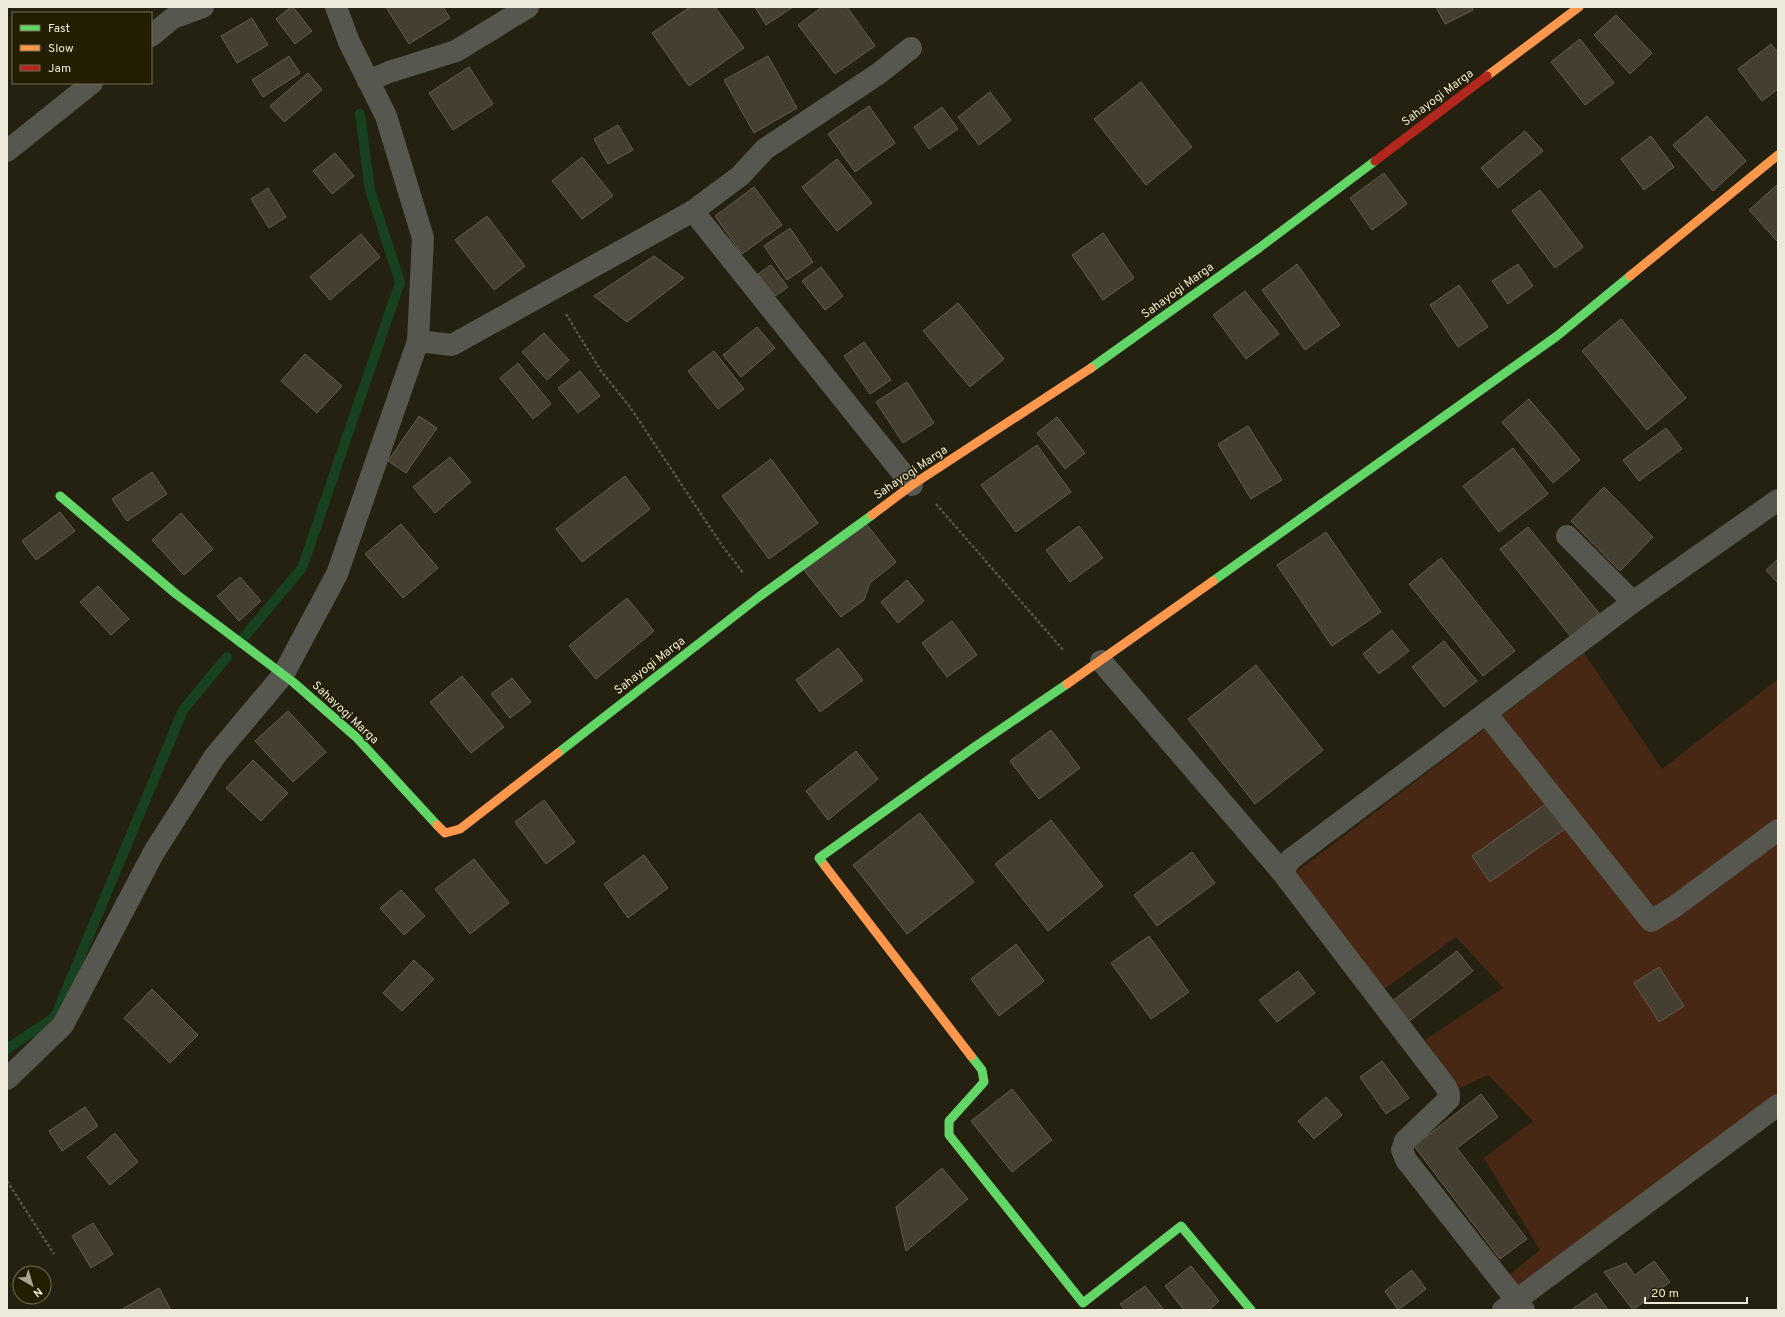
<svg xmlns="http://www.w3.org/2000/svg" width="1785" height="1317" viewBox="0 0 1785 1317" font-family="Overpass,sans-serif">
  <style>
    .green { fill: #482714 }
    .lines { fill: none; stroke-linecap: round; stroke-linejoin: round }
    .stream { stroke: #18411f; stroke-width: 10 }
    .building { fill: #453f32; stroke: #635c50 }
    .path { stroke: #55544d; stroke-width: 2.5; stroke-dasharray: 3 2; stroke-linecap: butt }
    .street { stroke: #56574f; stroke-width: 22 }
    .fast { stroke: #63d668; stroke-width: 9 }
    .slow { stroke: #ff974d; stroke-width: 9 }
    .jam { stroke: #b3261e; stroke-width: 9 }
    .labels { text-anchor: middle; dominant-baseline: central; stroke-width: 3; stroke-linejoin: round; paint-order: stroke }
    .street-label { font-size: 12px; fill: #eeead9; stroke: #231d01 }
  </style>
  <rect width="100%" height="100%" fill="#252110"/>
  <polygon class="green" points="1584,653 1662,769 1778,679 1778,1105 1516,1300 1501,1281 1540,1250 1484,1158 1533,1121 1488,1075 1458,1089 1425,1040 1503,988 1456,937 1379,993 1291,876"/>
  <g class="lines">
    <g class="stream">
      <polyline points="239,643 302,568 400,282 370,190 360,114"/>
      <polyline points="7,1049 55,1017 183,710 227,657"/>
    </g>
  </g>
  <g class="building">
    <polygon points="291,7 293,7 312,31 295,44 276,19"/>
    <polygon points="386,7 443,7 450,18 409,44"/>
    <polygon points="690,7 715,7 744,48 689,86 652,33"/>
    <polygon points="755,7 793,7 766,25"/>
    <polygon points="822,7 847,7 875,46 835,74 798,25"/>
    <polygon points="1436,7 1472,7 1473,10 1445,24"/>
    <polygon points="1616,15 1652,53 1630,74 1594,35"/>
    <polygon points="252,18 268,45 237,63 221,36"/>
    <polygon points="1580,39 1614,83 1585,105 1551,62"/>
    <polygon points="1771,44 1778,53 1778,89 1762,101 1738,69"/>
    <polygon points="289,56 300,73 263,97 252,80"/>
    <polygon points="768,56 797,108 754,133 724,80"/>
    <polygon points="469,67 493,104 453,130 429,93"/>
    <polygon points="308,73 322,90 284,122 270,106"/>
    <polygon points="1141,82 1192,147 1146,185 1094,119"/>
    <polygon points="990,92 1011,120 979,145 958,117"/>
    <polygon points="869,106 895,143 855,172 828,134"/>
    <polygon points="942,107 958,129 929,149 914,127"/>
    <polygon points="1707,116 1746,161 1713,191 1673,145"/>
    <polygon points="618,125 633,150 608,164 594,139"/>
    <polygon points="1525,131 1543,151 1498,188 1481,168"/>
    <polygon points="1651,136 1674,167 1644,190 1621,159"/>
    <polygon points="335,153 354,176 332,194 313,171"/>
    <polygon points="582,157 613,196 582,219 552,181"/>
    <polygon points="837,159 872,203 837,231 802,187"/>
    <polygon points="1384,173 1407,204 1372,230 1350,198"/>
    <polygon points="1777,185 1778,187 1778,242 1749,210"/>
    <polygon points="754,187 782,225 742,254 715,216"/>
    <polygon points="268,188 286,217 269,228 251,199"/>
    <polygon points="1540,190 1583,247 1555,268 1512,211"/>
    <polygon points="487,216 525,266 494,290 455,240"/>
    <polygon points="790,228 813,262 787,280 764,246"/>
    <polygon points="1103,233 1134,278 1103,300 1072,255"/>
    <polygon points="361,234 380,257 330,300 310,277"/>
    <polygon points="654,256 684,278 627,322 594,296"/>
    <polygon points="1297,264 1340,325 1305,350 1262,290"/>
    <polygon points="1518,264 1533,286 1508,304 1492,281"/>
    <polygon points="771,265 788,287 775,296 758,274"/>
    <polygon points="821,267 843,296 825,310 802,281"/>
    <polygon points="1459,285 1488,327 1458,347 1430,305"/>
    <polygon points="1245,291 1279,334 1246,359 1213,315"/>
    <polygon points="958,303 1004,359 970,387 923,331"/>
    <polygon points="1621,319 1686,398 1647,430 1582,351"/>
    <polygon points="757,327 775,348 741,377 723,355"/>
    <polygon points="544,333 569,360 547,380 522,352"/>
    <polygon points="864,342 891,380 870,394 844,356"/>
    <polygon points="714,351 744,389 718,409 688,371"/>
    <polygon points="305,354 342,386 317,413 281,381"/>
    <polygon points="518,363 551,404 533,419 500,378"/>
    <polygon points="580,371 600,396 578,413 558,388"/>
    <polygon points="907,382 934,423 903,443 876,402"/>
    <polygon points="1529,399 1580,460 1553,483 1502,422"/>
    <polygon points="419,416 437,428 406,473 388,461"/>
    <polygon points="1057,417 1085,453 1065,469 1037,433"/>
    <polygon points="1248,426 1282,480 1251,499 1218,444"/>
    <polygon points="1666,428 1682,449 1639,481 1623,460"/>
    <polygon points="1037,445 1071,492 1016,532 981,485"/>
    <polygon points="1513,448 1548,494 1499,532 1463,486"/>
    <polygon points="450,457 471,482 435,513 413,487"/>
    <polygon points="771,459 818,523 769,559 722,496"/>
    <polygon points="152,472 167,494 127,521 112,499"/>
    <polygon points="625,476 650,509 582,562 556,529"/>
    <polygon points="1604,487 1653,537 1620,571 1571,521"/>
    <polygon points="60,512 75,531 36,560 22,541"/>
    <polygon points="181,513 213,549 184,575 152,540"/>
    <polygon points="864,521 896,562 870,583 864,600 841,617 803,569"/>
    <polygon points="401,524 438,568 403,598 365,554"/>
    <polygon points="1079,526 1103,558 1070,582 1046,550"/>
    <polygon points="1528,527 1599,613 1571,637 1500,549"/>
    <polygon points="1326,532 1381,612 1332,646 1277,565"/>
    <polygon points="1441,558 1515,651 1483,676 1409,584"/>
    <polygon points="1778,559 1778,583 1766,570"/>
    <polygon points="240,577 261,601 239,621 217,596"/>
    <polygon points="907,580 924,601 898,623 881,602"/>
    <polygon points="98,586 129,619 111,635 80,602"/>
    <polygon points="627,598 654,631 596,679 569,646"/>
    <polygon points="952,621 977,655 947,677 922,643"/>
    <polygon points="1392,630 1409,651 1379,674 1363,654"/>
    <polygon points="1444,641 1477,681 1444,707 1412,667"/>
    <polygon points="838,648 863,680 820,712 796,680"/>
    <polygon points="1256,665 1323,750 1255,804 1188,719"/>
    <polygon points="462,676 504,727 471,753 430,702"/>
    <polygon points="512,678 531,702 510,718 491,694"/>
    <polygon points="288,711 326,752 293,782 255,741"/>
    <polygon points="1051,730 1080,768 1039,799 1010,761"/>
    <polygon points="856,751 878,779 828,820 806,791"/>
    <polygon points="253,760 288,793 261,821 226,788"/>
    <polygon points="544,800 575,842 546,864 515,822"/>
    <polygon points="1547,803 1565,829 1490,882 1472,856"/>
    <polygon points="920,813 974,882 907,934 853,865"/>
    <polygon points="1051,820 1103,886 1048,931 995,864"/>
    <polygon points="1192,852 1215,883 1157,926 1134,895"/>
    <polygon points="644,855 668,888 628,918 604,884"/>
    <polygon points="474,859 509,903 470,934 435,889"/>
    <polygon points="401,890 425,916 404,935 380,908"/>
    <polygon points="1149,936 1189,992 1151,1019 1111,963"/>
    <polygon points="1016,944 1044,981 999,1016 971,979"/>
    <polygon points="1457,951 1473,971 1407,1023 1391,1002"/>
    <polygon points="414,960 434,979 402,1011 383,993"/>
    <polygon points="1659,967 1684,1006 1659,1022 1634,983"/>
    <polygon points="1298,971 1315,993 1277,1022 1259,1000"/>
    <polygon points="152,989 198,1035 170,1063 124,1018"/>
    <polygon points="1382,1061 1409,1098 1386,1114 1360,1077"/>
    <polygon points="1012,1089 1052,1140 1012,1172 971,1121"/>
    <polygon points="1481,1094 1498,1117 1457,1148 1527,1239 1500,1259 1414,1146"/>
    <polygon points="1326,1097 1342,1115 1314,1139 1298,1121"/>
    <polygon points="85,1107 98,1126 62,1151 49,1131"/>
    <polygon points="115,1133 138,1162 110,1185 87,1157"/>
    <polygon points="942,1168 968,1199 906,1251 896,1207"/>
    <polygon points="93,1223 113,1254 91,1268 72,1236"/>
    <polygon points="1654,1261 1670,1282 1633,1310 1604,1272 1626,1263 1635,1275"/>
    <polygon points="1191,1266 1219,1301 1209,1310 1184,1310 1165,1286"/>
    <polygon points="1412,1270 1426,1289 1398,1310 1385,1291"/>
    <polygon points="1145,1286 1164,1310 1125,1310 1120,1304"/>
    <polygon points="159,1288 171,1310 121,1310"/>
    <polygon points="1596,1293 1608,1310 1571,1310"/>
  </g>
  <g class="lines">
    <g class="path">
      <polyline points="566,314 601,371 630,407 721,544 743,573"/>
      <polyline points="936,504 1064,651"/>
      <polyline points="7,1181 54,1254"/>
    </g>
    <g class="street">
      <polyline points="151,36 173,18 203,7"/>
      <polyline points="368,81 389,72 456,51 528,7"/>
      <polyline points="7,151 92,83"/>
      <polyline points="693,211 740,176 765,149 878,74 911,48"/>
      <polyline points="418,341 452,345 693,211 912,485"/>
      <polyline points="1567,536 1633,602"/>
      <polyline points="1101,661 1282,872 1446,1087 1449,1094 1449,1099 1405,1141 1402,1150 1406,1160 1524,1310"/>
      <polyline points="1486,713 1633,602 1778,500"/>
      <polyline points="1282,872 1291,859 1486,713 1651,921 1674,907 1778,830"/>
      <polyline points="7,1079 63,1025 154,852 215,756 283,675 337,574 418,341 423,238 386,116 349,42 336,7"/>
      <polyline points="1503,1310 1778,1105"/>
    </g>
    <g class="fast">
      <polyline points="1091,368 1259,248 1375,161"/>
      <polyline points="60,496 176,594 293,682 356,737 437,825"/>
      <polyline points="1213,581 1557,336 1630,276"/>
      <polyline points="558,753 760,596 872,515"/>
      <polyline points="825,866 819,858 973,748 1067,684"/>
      <polyline points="971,1056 982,1070 984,1082 949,1121 949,1135 1083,1303 1181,1226 1251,1310"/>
    </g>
    <g class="slow">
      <polyline points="1487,76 1579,7"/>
      <polyline points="1630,276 1778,155"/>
      <polyline points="872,515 912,485 1091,368"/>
      <polyline points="1067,684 1213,581"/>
      <polyline points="437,825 445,833 460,829 558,753"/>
      <polyline points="825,866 971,1056"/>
    </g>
    <polyline class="jam" points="1375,161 1487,76"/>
  </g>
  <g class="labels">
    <g class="street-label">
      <text transform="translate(1438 98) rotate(-37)">Sahayogi Marga</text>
      <text transform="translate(1178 291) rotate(-36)">Sahayogi Marga</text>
      <text transform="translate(911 473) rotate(-34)">Sahayogi Marga</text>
      <text transform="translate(650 666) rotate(-38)">Sahayogi Marga</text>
      <text transform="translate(345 713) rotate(43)">Sahayogi Marga</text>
    </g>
  </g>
  <rect width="1785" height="1317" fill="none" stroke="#eeead9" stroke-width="16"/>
  <rect x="12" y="12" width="140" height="72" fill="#231d01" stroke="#746f57"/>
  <rect x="20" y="25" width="20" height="6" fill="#63d668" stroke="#746f57"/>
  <text x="48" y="32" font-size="12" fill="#eeead9">Fast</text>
  <rect x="20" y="45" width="20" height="6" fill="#ff974d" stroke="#746f57"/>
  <text x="48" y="52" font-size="12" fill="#eeead9">Slow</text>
  <rect x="20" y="65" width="20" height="6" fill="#b3261e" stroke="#746f57"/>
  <text x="48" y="72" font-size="12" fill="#eeead9">Jam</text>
  <g transform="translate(32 1285) rotate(142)"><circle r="19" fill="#231d01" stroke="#746f57"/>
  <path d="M0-3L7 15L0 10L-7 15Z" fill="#a8a493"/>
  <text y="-6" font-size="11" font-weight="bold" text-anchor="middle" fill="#eeead9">N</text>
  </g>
  <path d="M1645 1297v6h102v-6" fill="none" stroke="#eeead9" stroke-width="2"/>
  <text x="1651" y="1297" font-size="12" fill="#eeead9" stroke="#231d01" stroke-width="3" paint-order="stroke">20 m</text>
</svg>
